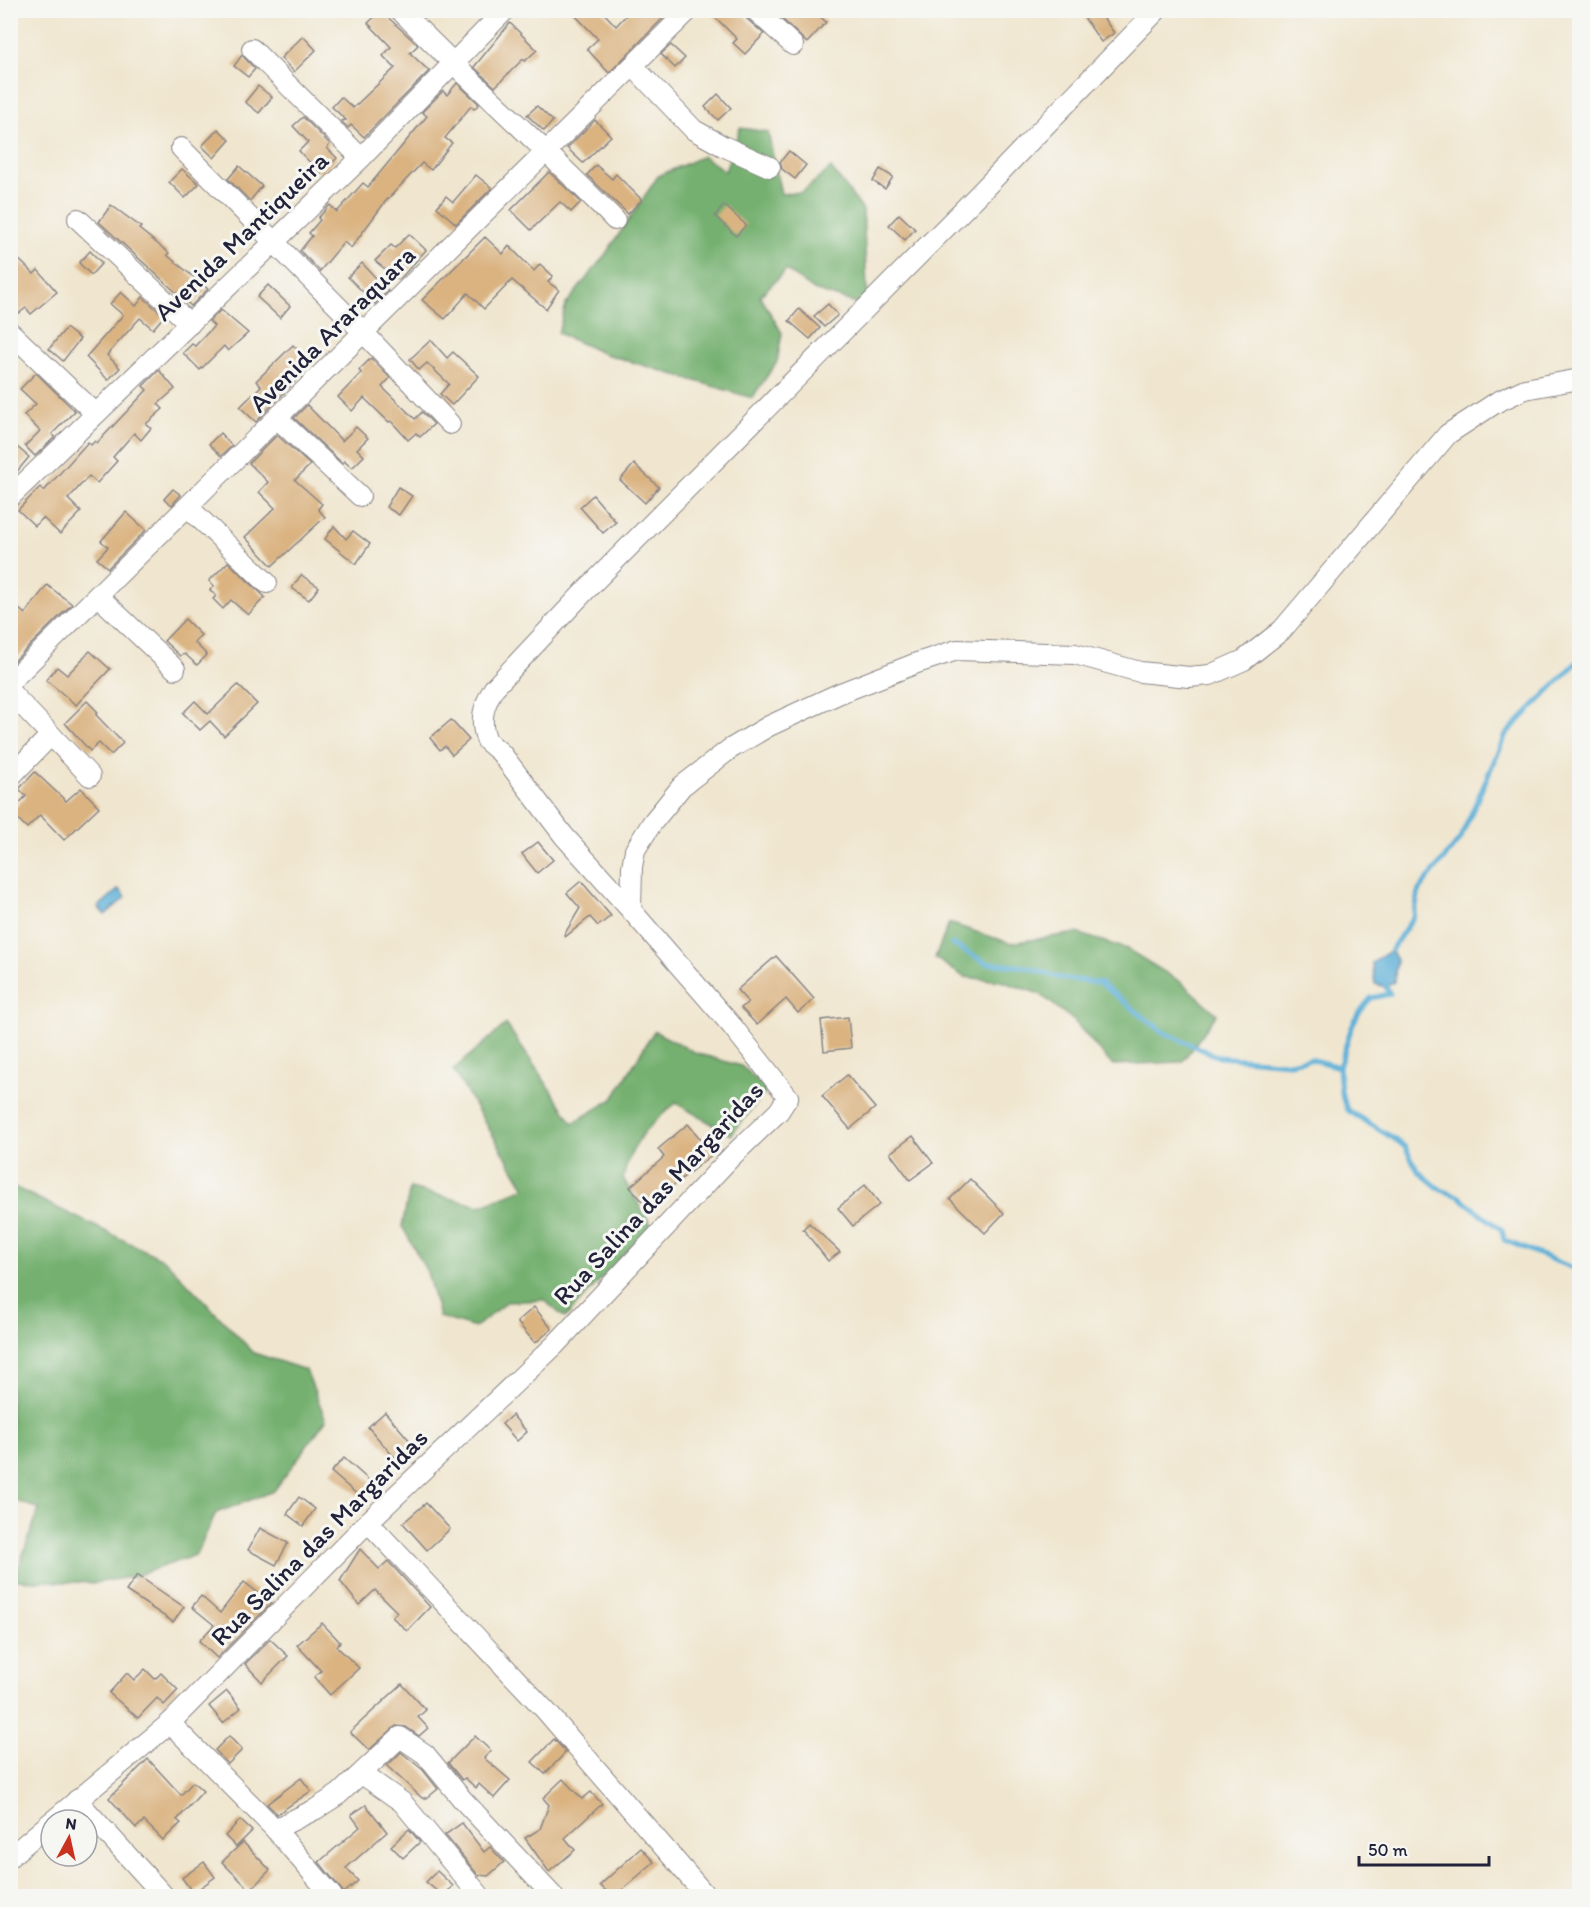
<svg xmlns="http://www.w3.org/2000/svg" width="1590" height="1907" viewBox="0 0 1590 1907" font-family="Itim,sans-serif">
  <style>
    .forest { fill: #75b070; stroke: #4c6956; stroke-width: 1.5 }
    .water { fill: #5aafd7; stroke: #3e6889; stroke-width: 1.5 }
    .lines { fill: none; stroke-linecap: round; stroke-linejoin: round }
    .stream { stroke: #5aafd7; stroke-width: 5 }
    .building { fill: #dab381 }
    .street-casing { stroke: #898485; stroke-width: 22 }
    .street { stroke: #fff; stroke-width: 20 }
    .labels { text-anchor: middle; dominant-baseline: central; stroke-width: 6; stroke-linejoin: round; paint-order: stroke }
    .street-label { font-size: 26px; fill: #22223b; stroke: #f6f6f2 }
  </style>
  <rect width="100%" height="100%" fill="#f6f6f2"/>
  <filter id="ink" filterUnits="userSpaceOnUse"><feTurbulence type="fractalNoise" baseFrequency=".0167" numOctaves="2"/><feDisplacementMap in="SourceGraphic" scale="12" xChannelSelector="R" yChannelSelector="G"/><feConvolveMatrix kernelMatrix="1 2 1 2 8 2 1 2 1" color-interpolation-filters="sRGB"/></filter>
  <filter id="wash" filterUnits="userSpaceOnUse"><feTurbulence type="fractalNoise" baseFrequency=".008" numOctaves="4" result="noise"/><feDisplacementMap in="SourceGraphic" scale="24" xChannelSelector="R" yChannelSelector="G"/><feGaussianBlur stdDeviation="1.35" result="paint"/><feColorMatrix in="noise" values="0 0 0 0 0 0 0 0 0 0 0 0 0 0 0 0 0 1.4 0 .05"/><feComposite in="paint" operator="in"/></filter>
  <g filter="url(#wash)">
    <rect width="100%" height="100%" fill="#f0e6cf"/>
    <g class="forest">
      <polygon points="740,128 768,132 781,194 802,192 831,168 863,210 868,307 814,290 786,270 760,296 782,333 777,362 752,398 602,353 558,333 566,304 605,255 658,176 703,156 725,171"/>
      <polygon points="949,923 1010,943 1077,933 1127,949 1181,982 1217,1014 1182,1062 1112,1065 1074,1021 1040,994 1001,981 964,977 935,958"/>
      <path d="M506 1024 573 1123 613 1099 654 1031 696 1053 741 1066 768 1089 731 1135 676 1103C647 1127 632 1141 623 1178L651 1225 565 1318 544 1300 506 1302 475 1328 439 1317 427 1272 402 1226 410 1188 480 1206 525 1188 453 1070Z"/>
      <polygon points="10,1185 165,1260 254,1353 306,1370 326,1420 274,1491 216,1513 196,1555 135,1576 95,1583 14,1580 39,1509 11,1499"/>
    </g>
    <g class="water">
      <polygon points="119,889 126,897 105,915 98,907"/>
      <polygon points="1391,950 1397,960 1394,982 1386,987 1375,984 1372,963"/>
    </g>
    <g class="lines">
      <g class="stream">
        <polyline points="952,944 987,963 1027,967 1060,978 1100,983 1163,1032 1219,1057 1289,1063 1310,1059 1339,1067"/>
        <polyline points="1391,950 1414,916 1419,890 1460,839 1506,734 1580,659"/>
        <polyline points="1386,987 1390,994 1371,998 1358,1014 1351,1029 1339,1067 1341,1092 1347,1110 1396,1140 1405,1147 1418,1171 1441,1190 1458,1196 1502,1230 1504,1240 1580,1271"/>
      </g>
    </g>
    <g id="blocks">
      <g class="building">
        <polygon points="570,10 601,10 616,26 631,10 671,10 609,73 587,49 598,39"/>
        <polygon points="708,10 743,10 747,19 764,34 745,54 733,43 737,39"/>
        <polygon points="773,10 813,10 826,22 807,43"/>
        <polygon points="1091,10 1098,10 1114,33 1101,42 1083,16"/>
        <polygon points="381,11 418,45 410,53 429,71 364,137 351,125 348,128 341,121 346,120 332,107 341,97 353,108 395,68 383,56 391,47 368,23"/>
        <polygon points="510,23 537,50 525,61 523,59 495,87 474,67"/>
        <polygon points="303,36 316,50 294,72 281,58"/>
        <polygon points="671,45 685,58 675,68 661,54"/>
        <polygon points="242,55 255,69 248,77 234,66"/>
        <polygon points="457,83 479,104 474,109 471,106 445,138 452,143 431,170 422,163 385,202 351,248 344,242 320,271 300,251 312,236 309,233 320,220 318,218 330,205 337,212 363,183 368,187 427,116 422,112 443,91 447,95"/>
        <polygon points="258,86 272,97 259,113 245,102"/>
        <polygon points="718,94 731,108 718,120 705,107"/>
        <polygon points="537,106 553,121 544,131 527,115"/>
        <polygon points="303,117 330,144 327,148 337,158 321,174 299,151 308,142 293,126"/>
        <polygon points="595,120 611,136 583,163 567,148"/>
        <polygon points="218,129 230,140 214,158 202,146"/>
        <polygon points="789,151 806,165 795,179 782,169 780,162"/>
        <polygon points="596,165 612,179 616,174 642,200 628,214 587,175"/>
        <polygon points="239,166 262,186 250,201 228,179"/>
        <polygon points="182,169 199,184 185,198 169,182"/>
        <polygon points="880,169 893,177 885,189 873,181"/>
        <polygon points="549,172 581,202 571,212 560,202 531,230 511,210"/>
        <polygon points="476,175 492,188 456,224 437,207 446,196 453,202"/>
        <polygon points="111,205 141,227 139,229 169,253 167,255 208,289 191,306 99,222"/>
        <polygon points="724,205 746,225 736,236 715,216"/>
        <polygon points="899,214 915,229 905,240 889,225"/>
        <polygon points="409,234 426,250 399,280 375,261 391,245 395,248"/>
        <polygon points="485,237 503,254 509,246 534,271 540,264 553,276 548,282 559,290 546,309 512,280 484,309 468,293 445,319 422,300"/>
        <polygon points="10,251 34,274 38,270 57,292 31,314 26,308 10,320"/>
        <polygon points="90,251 102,263 91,275 79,263"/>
        <polygon points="362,263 388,291 375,304 348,277"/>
        <polygon points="268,285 290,306 280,318 257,297"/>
        <polygon points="121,292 136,306 143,297 164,316 153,329 140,318 107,355 120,368 108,380 86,357 123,315 110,304"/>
        <polygon points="828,304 838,315 824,327 814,316"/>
        <polygon points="799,309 820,328 810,339 789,321"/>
        <polygon points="221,310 248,333 228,351 224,346 200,370 183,353 192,344 195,346 214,326 209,321"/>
        <polygon points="66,328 80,339 63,361 49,349"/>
        <polygon points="431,340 447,358 453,352 479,376 452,405 440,394 449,384 427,363 419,370 410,359"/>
        <polygon points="293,345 312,364 256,422 240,407 261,386 256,381"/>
        <polygon points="371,358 390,378 382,387 415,419 422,412 434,424 420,437 416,433 408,440 391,421 389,422 364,398 352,411 338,397 361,373 359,370"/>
        <polygon points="159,370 175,389 158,404 163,409 146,424 151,428 141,440 134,433 113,457 117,461 97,483 89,476 68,499 81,512 60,534 43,518 35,526 18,510 40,487 44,491 88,442 91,445 95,441 97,443 147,390 143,386"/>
        <polygon points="36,373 75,411 52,434 55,437 35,456 25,446 40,431 24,415 36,404 20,389"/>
        <polygon points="307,405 342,441 356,427 368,438 357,449 364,456 352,468 344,461 342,463 294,418"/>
        <polygon points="220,433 232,446 221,456 209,444"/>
        <polygon points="277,435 310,465 295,480 322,504 318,509 325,517 272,566 245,537 275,508 259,492 268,482 249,463"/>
        <polygon points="17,447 29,457 10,480 10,454"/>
        <polygon points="634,464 659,487 645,503 620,480"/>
        <polygon points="398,487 412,496 399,515 386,507"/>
        <polygon points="173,489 181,495 172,505 164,499"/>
        <polygon points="593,495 616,522 603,533 580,507"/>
        <polygon points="126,512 146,530 108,568 97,559 108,547 101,541"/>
        <polygon points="334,526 346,539 353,531 370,544 356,564 325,539"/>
        <polygon points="228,562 265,597 248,615 231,600 223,609 213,599 216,596 210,590 214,586 209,581"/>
        <polygon points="301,575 319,587 309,600 292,588"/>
        <polygon points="47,585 72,604 10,665 10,616 18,608 25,614"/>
        <polygon points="185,619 201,635 194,642 207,655 197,665 185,654 180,656 164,641"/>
        <polygon points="90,651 110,669 76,705 46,680 57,667 67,675"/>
        <polygon points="238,685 257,704 224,736 210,721 200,730 183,713 195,701 208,714"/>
        <polygon points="87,701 98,712 96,715 123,743 111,755 99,743 90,751 65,723"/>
        <polygon points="451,720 469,740 452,755 445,746 440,750 430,738"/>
        <polygon points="35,772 66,801 81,788 99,807 64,840 40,815 27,828 11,812 26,796 19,789"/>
        <polygon points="538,842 553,860 537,873 522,854"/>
        <polygon points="581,881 611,916 598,926 590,917 565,937 564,935 580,908 567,893"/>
        <polygon points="776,956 814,999 798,1013 786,999 757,1025 741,1008 748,1002 737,990"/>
        <polygon points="848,1017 851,1048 824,1051 821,1020"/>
        <polygon points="847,1075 875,1108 850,1129 822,1096"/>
        <polygon points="688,1124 713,1154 647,1206 630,1187 664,1157 658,1149"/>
        <polygon points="913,1136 933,1163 910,1180 890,1153"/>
        <polygon points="970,1179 1004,1213 985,1233 950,1199"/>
        <polygon points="865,1185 880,1204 853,1226 838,1208"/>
        <polygon points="809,1223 840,1252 828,1261 803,1229"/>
        <polygon points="534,1307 552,1329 535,1343 517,1322"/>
        <polygon points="385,1412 411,1442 394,1457 368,1427"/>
        <polygon points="512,1415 527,1432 517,1441 502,1424"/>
        <polygon points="344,1458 371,1482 359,1496 331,1472"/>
        <polygon points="299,1497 315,1509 303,1526 287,1514"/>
        <polygon points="426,1503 450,1529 427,1550 403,1523"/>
        <polygon points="260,1528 288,1543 276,1565 248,1550"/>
        <polygon points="360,1549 379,1569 388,1561 430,1607 407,1631 392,1617 397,1612 375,1590 359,1605 340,1581"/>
        <polygon points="137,1575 184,1607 173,1622 126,1591"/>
        <polygon points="244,1582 272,1603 217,1658 199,1641 214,1625 192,1607 201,1596 220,1613"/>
        <polygon points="322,1623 340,1642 336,1646 359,1668 330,1695 314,1677 321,1671 297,1645"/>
        <polygon points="270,1639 288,1656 262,1682 245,1664"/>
        <polygon points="145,1669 155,1679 161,1673 178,1690 164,1705 157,1698 138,1718 109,1693 127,1673 134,1680"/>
        <polygon points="402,1684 426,1710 418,1717 428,1728 419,1736 406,1727 396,1726 369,1750 350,1732"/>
        <polygon points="227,1691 241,1708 223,1723 209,1706"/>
        <polygon points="229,1736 242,1750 228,1764 215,1750"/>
        <polygon points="475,1736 491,1751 484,1758 510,1780 494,1798 479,1784 476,1788 465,1778 462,1780 448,1763"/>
        <polygon points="554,1739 566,1752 545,1774 532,1762"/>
        <polygon points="401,1752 423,1770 438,1789 427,1798 422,1798 387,1766"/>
        <polygon points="148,1759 181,1795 193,1782 203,1791 177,1820 181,1823 163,1840 144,1821 136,1828 109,1798"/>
        <polygon points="301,1778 311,1791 277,1814 267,1804"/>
        <polygon points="563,1779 582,1799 591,1792 602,1804 565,1838 575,1850 549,1872 525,1838 540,1829 549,1805 543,1798"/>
        <polygon points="366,1805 387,1832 346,1868 358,1881 344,1893 319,1862 360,1827 351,1815"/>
        <polygon points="240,1820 252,1831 236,1847 225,1836"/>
        <polygon points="462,1823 484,1852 490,1847 504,1862 488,1876 478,1875 445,1835"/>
        <polygon points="409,1829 420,1842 403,1858 391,1846"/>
        <polygon points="243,1842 270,1870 250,1890 222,1862"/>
        <polygon points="641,1848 654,1862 615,1896 611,1896 600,1885"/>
        <polygon points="204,1862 215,1877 193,1893 182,1878"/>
        <polygon points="437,1871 453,1886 443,1896 426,1882"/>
      </g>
    </g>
  </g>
  <g filter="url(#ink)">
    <use href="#blocks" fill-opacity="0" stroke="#898485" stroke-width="1.5"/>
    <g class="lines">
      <g class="street-casing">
        <g id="street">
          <path d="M400 10C470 82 545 148 615 220"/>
          <polyline points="755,10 793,45"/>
          <polyline points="252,49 361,158"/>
          <polyline points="633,66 694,130 723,146 770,167"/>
          <polyline points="181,148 365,334 450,424"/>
          <polyline points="78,219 190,324"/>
          <polyline points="10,332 95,413"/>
          <polyline points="279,420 360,496"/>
          <polyline points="10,497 361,158 505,10"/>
          <polyline points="189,508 267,583"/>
          <polyline points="98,596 175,669"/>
          <polyline points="10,682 689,10"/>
          <polyline points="10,692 90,776"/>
          <polyline points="10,777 51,735"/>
          <path d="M631 910 564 836 501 753 487 741C479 721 483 706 494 688L585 591 978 195 1157 10"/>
          <polyline points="368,1522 546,1711 706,1896"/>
          <polyline points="170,1723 275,1829 332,1896"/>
          <polyline points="362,1774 402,1802 480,1896"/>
          <polyline points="77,1800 164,1896"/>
          <polyline points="54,1820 170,1723 368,1522 555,1345 732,1156 779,1111 788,1097 732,1026 631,910 632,867 635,850 652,823 682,786 730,749 769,726 838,694 917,663 957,650 1075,654 1140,672 1189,677 1210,675 1244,660 1282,630 1448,434 1497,402 1525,389 1580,379"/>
          <polyline points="275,1829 316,1809 339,1794 400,1737 425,1754 462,1799 553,1896"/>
          <polyline points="10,1857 51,1822"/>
        </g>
      </g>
      <use href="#street" class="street"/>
    </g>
  </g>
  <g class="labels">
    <g class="street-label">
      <text transform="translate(241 236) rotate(-44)">Avenida Mantiqueira</text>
      <text transform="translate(332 329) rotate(-45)">Avenida Araraquara</text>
      <text transform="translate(658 1193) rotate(-47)">Rua Salina das Margaridas</text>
      <text transform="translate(319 1537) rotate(-45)">Rua Salina das Margaridas</text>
    </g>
  </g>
  <rect width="1590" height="1907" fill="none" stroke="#f6f6f2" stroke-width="36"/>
  <g transform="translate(69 1838) rotate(8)"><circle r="28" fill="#f6f6f2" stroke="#a1a1a9" stroke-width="1.5"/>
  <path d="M0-4.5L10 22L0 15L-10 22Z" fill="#c8321e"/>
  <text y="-9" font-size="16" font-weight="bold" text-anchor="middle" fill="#22223b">N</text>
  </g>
  <path d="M1359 1856v9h130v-9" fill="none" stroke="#22223b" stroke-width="3"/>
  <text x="1368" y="1856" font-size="18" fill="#22223b" stroke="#f6f6f2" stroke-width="4.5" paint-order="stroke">50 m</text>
</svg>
